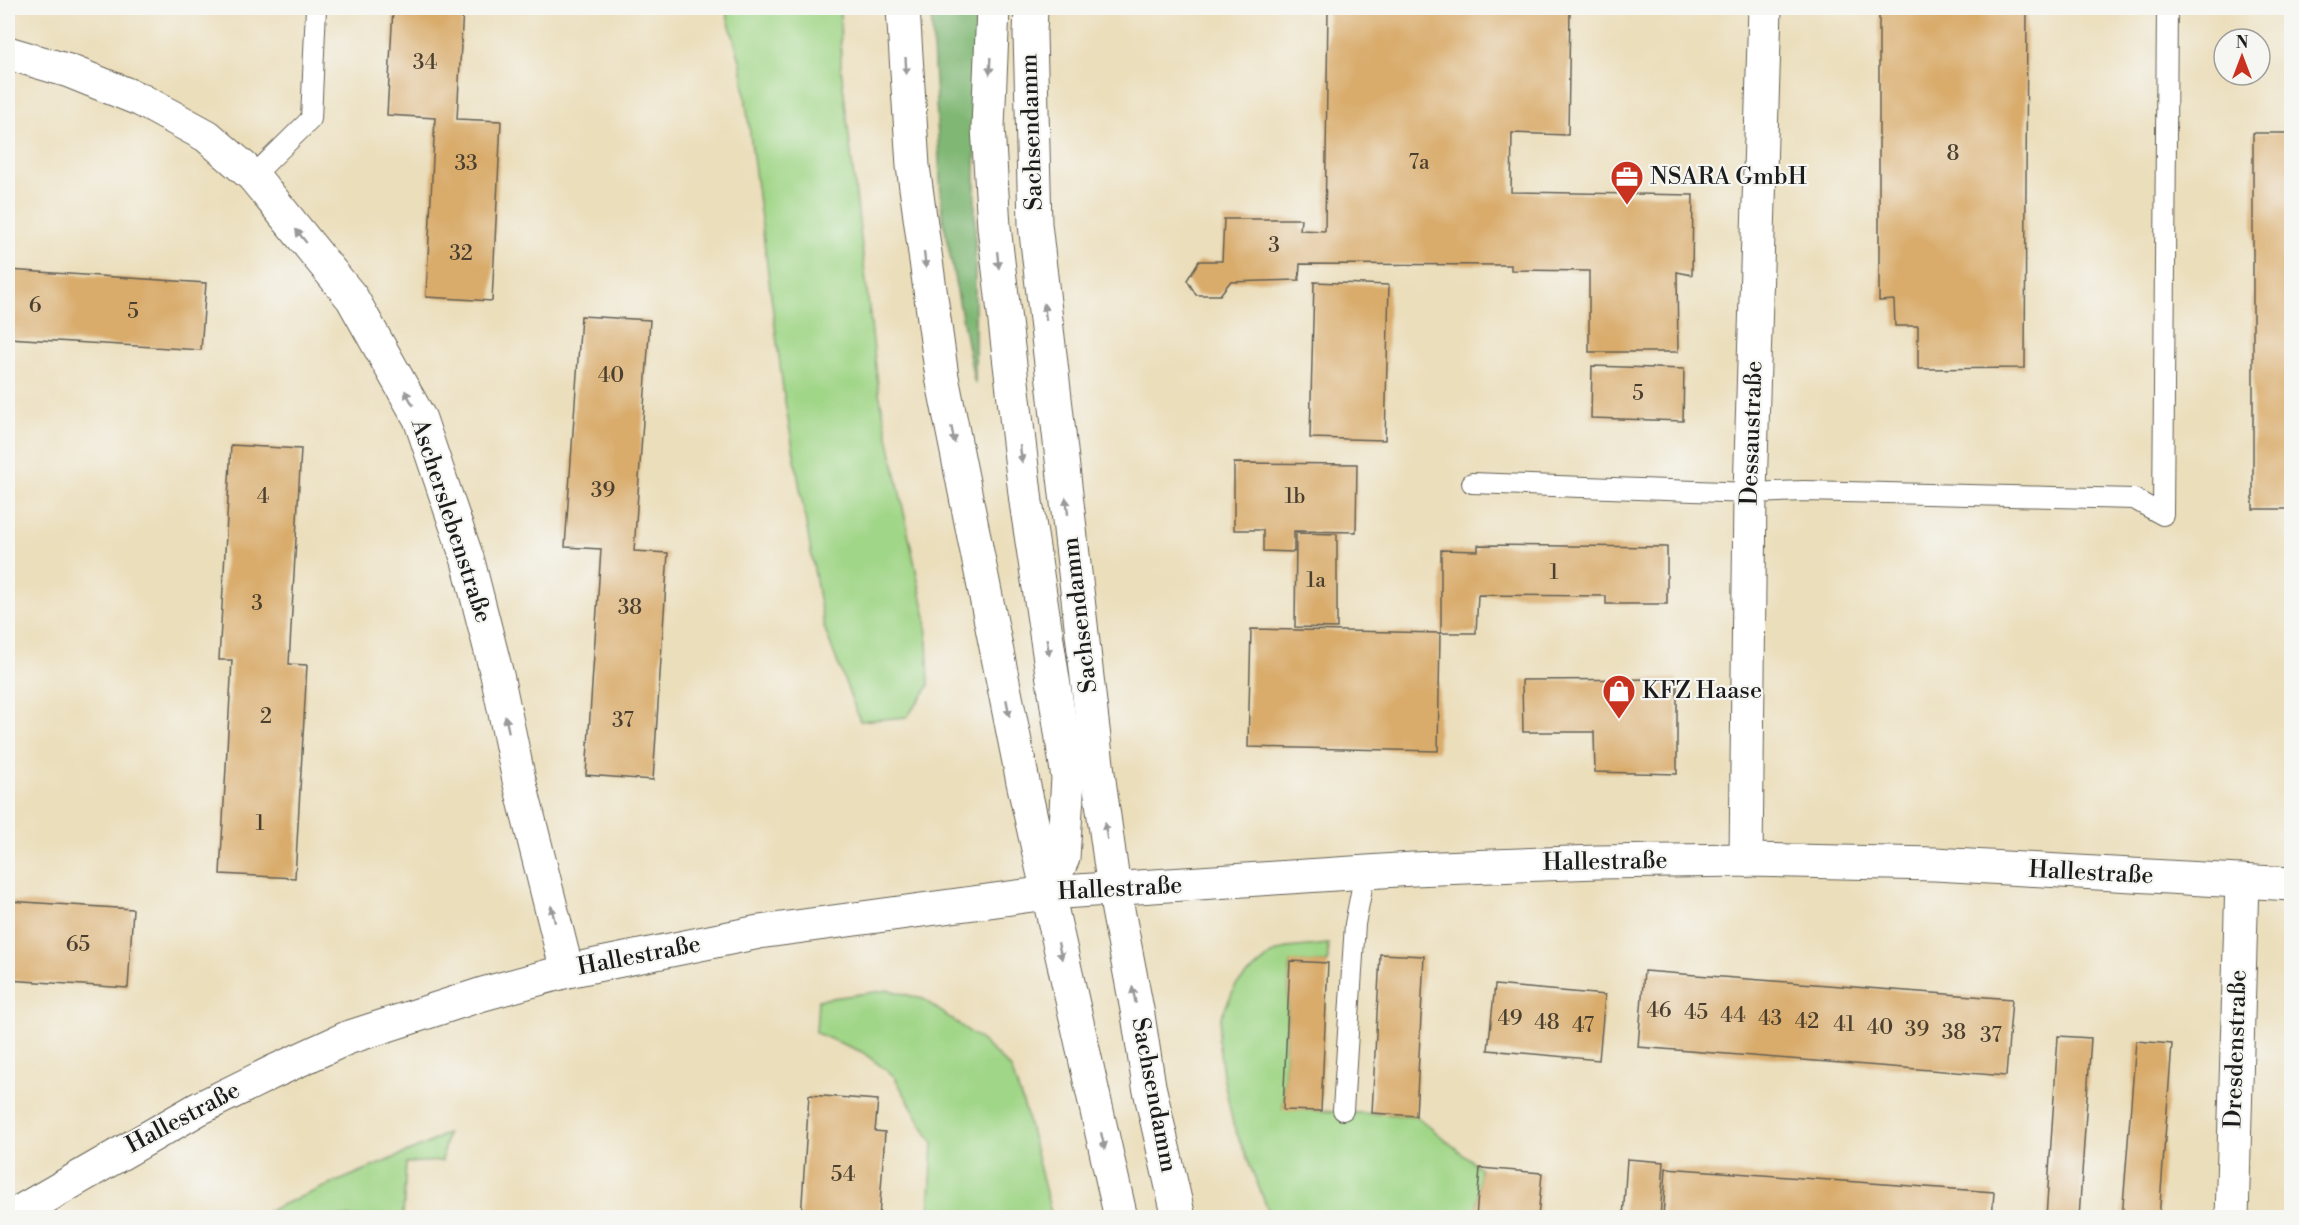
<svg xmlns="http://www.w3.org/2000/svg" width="2299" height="1225" viewBox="0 0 2299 1225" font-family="'Libre Bodoni',serif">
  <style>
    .green { fill: #a0d687; stroke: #5e7952; stroke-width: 1.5 }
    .forest { fill: #80b774; stroke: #4e6a48; stroke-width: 1.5 }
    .building { fill: #d9ac6c }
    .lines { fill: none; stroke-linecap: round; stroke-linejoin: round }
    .lane-casing { stroke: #646054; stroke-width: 22 }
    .street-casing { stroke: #646054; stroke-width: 35 }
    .secondary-casing { stroke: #646054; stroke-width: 35 }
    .lane { stroke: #fff; stroke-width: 20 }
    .street { stroke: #fff; stroke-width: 33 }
    .secondary { stroke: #fff; stroke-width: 33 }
    .oneway { fill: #999 }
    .labels { text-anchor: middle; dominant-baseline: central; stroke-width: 4.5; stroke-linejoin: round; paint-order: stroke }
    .number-label { font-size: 21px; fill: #4b4030 }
    .street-label { font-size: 24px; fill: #1c1c1c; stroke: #f6f6f2 }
    .poi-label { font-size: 24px; fill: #1c1c1c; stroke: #f6f6f2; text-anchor: start }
  </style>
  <rect width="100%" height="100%" fill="#f6f6f2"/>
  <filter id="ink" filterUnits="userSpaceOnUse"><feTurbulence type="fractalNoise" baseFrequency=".0167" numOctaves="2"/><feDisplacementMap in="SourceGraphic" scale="12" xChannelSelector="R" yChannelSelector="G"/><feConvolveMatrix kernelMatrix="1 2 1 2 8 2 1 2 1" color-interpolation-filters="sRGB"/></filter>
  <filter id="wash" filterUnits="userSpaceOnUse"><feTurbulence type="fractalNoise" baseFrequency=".008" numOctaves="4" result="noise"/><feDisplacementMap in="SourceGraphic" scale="24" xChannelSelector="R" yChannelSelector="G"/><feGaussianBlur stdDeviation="1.35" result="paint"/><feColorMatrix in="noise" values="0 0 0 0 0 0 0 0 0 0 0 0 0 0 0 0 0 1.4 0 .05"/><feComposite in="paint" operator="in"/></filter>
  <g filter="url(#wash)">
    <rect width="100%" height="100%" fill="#ebdebb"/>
    <g class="green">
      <polygon points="725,8 840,8 841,68 879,393 926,618 929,686 907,717 860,721 824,627 784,396 741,64"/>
      <polygon points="1328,944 1328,963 1290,962 1283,1109 1416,1116 1480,1168 1476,1217 1271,1217 1233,1124 1224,1080 1218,1039 1221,1017 1236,985 1272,954 1287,948"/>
      <polygon points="889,990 923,999 981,1040 1011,1069 1025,1109 1052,1217 929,1217 933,1144 894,1076 862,1052 816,1033 818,1000"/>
      <polygon points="447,1133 442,1161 406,1163 403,1217 258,1217 279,1206 427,1144"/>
    </g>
    <polygon class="forest" points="931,8 979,8 975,173 975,384 942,214"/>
    <g id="blocks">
      <g class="building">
        <polygon points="393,8 463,8 457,119 501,121 492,301 426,297 435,118 387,115"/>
        <polygon points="1328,8 1570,8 1568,135 1512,133 1511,192 1693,195 1692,275 1677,272 1678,352 1589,352 1589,271 1511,270 1511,265 1300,264 1299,280 1230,282 1220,295 1196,295 1187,280 1199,261 1222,261 1224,219 1301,219 1300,230 1325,231"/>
        <polygon points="1879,8 2027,8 2025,368 1918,369 1918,326 1895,326 1894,300 1879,301"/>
        <rect x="2253" y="133" width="39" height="376"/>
        <polygon points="8,270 206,283 201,350 8,338"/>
        <polygon points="1314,282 1389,285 1385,440 1310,438"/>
        <polygon points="581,316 650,320 634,551 668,553 653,780 586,775 601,549 565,547"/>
        <polygon points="1592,366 1684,369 1683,421 1591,418"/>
        <polygon points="231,445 301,449 289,664 307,665 295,878 220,874 232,660 219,660"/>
        <polygon points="1234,463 1357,464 1356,532 1294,531 1294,552 1263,551 1263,530 1234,530"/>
        <polygon points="1296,533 1337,534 1337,628 1295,627"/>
        <polygon points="1478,545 1667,547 1667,604 1606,604 1606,596 1478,595 1476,633 1441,633 1441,550 1478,551"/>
        <polygon points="1251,629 1440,633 1438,751 1248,747"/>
        <polygon points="1677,679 1677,774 1595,772 1594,732 1523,732 1522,680"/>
        <polygon points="8,901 133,909 128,988 8,980"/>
        <polygon points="1380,954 1424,956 1416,1116 1372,1113"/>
        <polygon points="1290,961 1328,963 1321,1111 1283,1110"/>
        <polygon points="1644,971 2012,999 2006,1076 1638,1047"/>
        <polygon points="1495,985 1605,995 1599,1060 1488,1050"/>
        <polygon points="2058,1036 2091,1038 2079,1218 2046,1218"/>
        <polygon points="2136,1041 2172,1044 2159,1218 2122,1218"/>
        <polygon points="809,1095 878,1100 875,1131 885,1132 879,1218 801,1218"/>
        <polygon points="1627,1159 1664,1162 1660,1218 1623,1218"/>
        <polygon points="1480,1168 1542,1173 1538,1218 1476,1218"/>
        <polygon points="1666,1168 1994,1192 1992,1218 1663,1218"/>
      </g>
    </g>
  </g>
  <g filter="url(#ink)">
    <use href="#blocks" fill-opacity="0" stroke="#646054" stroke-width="1.5"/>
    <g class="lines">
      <g class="lane-casing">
        <g id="lane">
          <polyline points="253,176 311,119 316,8"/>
          <polyline points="1472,483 1750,493 1804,491 2134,499 2163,515 2167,8"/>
          <polyline points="1343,1110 1355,924 1365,872"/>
        </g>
      </g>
      <g class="street-casing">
        <g id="street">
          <polyline points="8,53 69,71 141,100 207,136 253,176 352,298 420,419 468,561 497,675 519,780 567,971"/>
          <polyline points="1746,860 1750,493 1765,8"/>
          <polyline points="9,1218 198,1109 273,1072 347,1038 483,994 567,971 759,932 1047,893 1063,858 1068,778 1026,502 994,227 988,127 993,8"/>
          <polyline points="2232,1218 2242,881"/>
        </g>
      </g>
      <g class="secondary-casing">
        <g id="secondary">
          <polyline points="903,8 913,166 942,377 1023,782 1121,1218"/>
          <polyline points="1031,8 1030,34 1035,224 1098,773 1114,889 1138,1015 1149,1086 1179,1218"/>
          <polyline points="1047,893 1413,869 1597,862 1746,860 1935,864 2292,884"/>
        </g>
      </g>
      <use href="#lane" class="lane"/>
      <use href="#street" class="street"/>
      <use href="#secondary" class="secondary"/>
    </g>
    <defs><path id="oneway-solid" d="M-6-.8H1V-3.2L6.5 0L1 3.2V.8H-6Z" transform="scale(1.5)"/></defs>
    <g class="oneway">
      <use href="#oneway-solid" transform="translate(906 66) rotate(87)"/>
      <use href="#oneway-solid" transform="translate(990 66) rotate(92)"/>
      <use href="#oneway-solid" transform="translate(301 236) rotate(-129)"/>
      <use href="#oneway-solid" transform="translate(925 260) rotate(83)"/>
      <use href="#oneway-solid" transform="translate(998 260) rotate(84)"/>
      <use href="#oneway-solid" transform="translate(1045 312) rotate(-97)"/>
      <use href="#oneway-solid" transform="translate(409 398) rotate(-119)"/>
      <use href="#oneway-solid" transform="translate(953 435) rotate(79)"/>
      <use href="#oneway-solid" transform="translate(1021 454) rotate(83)"/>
      <use href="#oneway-solid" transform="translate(1067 506) rotate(-97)"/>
      <use href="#oneway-solid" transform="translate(1048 647) rotate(81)"/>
      <use href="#oneway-solid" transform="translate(1008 708) rotate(79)"/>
      <use href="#oneway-solid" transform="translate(507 724) rotate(-102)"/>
      <use href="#oneway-solid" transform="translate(1106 831) rotate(-98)"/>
      <use href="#oneway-solid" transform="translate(553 914) rotate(-103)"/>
      <use href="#oneway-solid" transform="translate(1060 951) rotate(77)"/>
      <use href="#oneway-solid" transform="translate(1134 995) rotate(-101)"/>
      <use href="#oneway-solid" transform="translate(1103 1141) rotate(77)"/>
    </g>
  </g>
  <defs>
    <g id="office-pin" transform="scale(1.725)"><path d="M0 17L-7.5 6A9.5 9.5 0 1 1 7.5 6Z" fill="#c8321e" stroke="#f6f6f2"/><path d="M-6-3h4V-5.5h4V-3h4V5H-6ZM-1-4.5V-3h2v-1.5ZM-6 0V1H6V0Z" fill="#fff"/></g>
    <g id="shop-pin" transform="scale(1.725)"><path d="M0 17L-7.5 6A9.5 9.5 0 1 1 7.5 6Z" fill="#c8321e" stroke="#f6f6f2"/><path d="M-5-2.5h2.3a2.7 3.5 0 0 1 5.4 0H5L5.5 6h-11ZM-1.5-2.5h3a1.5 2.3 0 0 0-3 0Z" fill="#fff"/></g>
  </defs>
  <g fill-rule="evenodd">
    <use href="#office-pin" x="1627" y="177"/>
    <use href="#shop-pin" x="1619" y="691"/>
  </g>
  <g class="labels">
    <g class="number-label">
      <text x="425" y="63">34</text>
      <text x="1953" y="154">8</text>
      <text x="1419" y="163">7a</text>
      <text x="466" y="164">33</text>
      <text x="1274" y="246">3</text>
      <text x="461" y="254">32</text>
      <text x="35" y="306">6</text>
      <text x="133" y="312">5</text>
      <text x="611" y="376">40</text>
      <text x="1638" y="394">5</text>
      <text x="603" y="491">39</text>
      <text x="263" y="497">4</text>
      <text x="1295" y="497">1b</text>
      <text x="1554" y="573">1</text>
      <text x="1316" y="581">1a</text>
      <text x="257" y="604">3</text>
      <text x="630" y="608">38</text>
      <text x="266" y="717">2</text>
      <text x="623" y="721">37</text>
      <text x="260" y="824">1</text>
      <text x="78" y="945">65</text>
      <text x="1659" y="1011">46</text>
      <text x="1696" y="1013">45</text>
      <text x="1733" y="1016">44</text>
      <text x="1510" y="1019">49</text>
      <text x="1770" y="1019">43</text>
      <text x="1807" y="1022">42</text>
      <text x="1547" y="1023">48</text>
      <text x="1844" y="1025">41</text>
      <text x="1583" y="1026">47</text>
      <text x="1880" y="1028">40</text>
      <text x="1917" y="1030">39</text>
      <text x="1954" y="1033">38</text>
      <text x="1991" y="1036">37</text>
      <text x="843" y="1175">54</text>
    </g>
    <g class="street-label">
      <text transform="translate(1032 132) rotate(-92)">Sachsendamm</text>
      <text transform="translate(1752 433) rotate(-88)">Dessaustraße</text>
      <text transform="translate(451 521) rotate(72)">Ascherslebenstraße</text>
      <text transform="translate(1080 615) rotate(-97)">Sachsendamm</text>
      <text transform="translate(1605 862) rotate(-1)">Hallestraße</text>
      <text transform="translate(2091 873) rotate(3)">Hallestraße</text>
      <text transform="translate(1120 889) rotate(-3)">Hallestraße</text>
      <text transform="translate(639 956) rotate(-11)">Hallestraße</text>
      <text transform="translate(2236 1049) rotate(-88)">Dresdenstraße</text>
      <text transform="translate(1154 1095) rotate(79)">Sachsendamm</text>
      <text transform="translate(183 1118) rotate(-28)">Hallestraße</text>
    </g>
    <g class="poi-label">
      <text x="1650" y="177">NSARA GmbH</text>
      <text x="1642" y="691">KFZ Haase</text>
    </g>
  </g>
  <rect width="2299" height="1225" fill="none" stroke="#f6f6f2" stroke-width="30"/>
  <g transform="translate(2242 57)"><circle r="28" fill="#f6f6f2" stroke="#9f9f9c" stroke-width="1.5"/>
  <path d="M0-4.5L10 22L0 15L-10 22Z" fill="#c8321e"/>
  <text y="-9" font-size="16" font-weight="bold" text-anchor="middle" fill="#1c1c1c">N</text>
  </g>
</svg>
